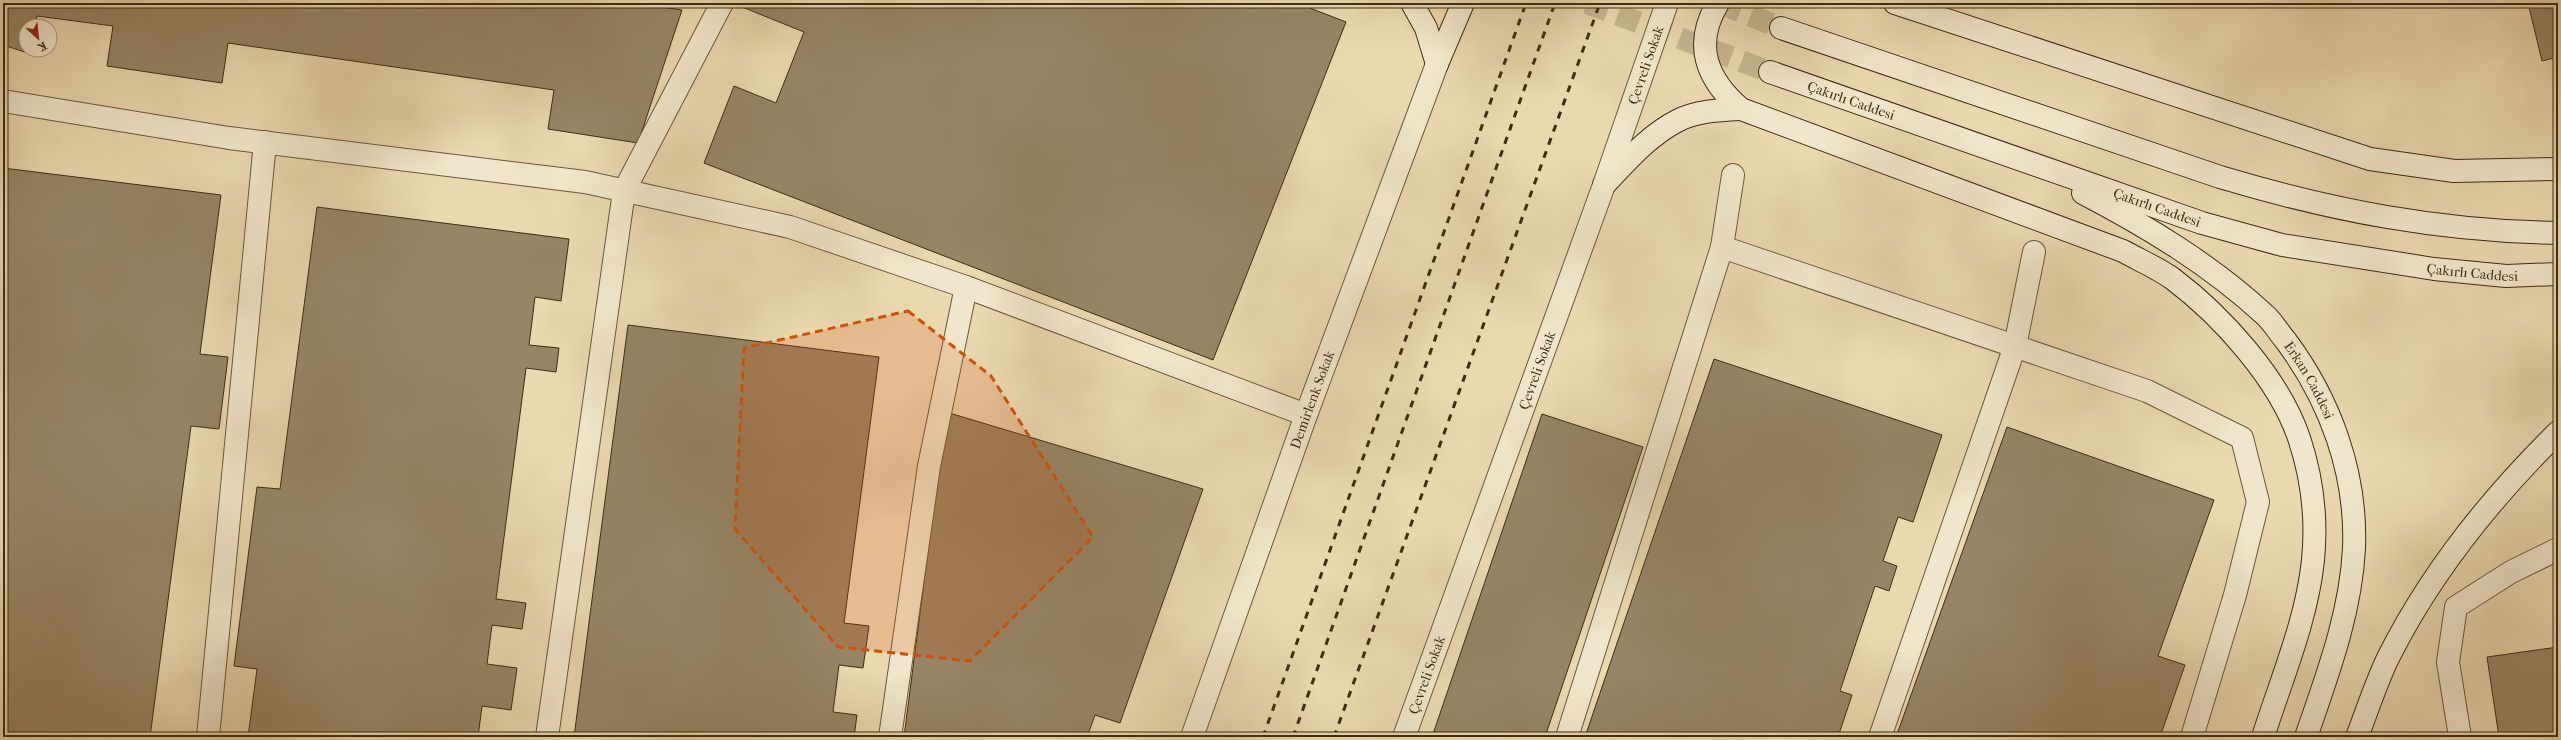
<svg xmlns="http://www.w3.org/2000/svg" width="2561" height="740" viewBox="0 0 2561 740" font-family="'IM FELL French Canon',serif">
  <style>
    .building { fill: #978565; stroke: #3d2c15 }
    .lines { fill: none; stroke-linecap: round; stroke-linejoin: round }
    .secondary-tunnel { stroke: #c7b690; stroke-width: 22; stroke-dasharray: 22 11; stroke-linecap: butt }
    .minor-casing { stroke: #68573c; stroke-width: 24 }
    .tertiary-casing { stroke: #68573c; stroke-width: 24 }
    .secondary-casing { stroke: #3d2c15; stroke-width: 24 }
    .minor { stroke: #f1e6cb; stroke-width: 22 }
    .tertiary { stroke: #f1e6cb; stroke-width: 22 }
    .secondary { stroke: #f1e6cb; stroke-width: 22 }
    .rail { stroke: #3d2c15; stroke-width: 3; stroke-dasharray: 7 7; stroke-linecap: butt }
    .marked { fill: #ce520d; fill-opacity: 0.2; stroke: #ce520d; stroke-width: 3; stroke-dasharray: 8 5; stroke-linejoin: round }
    .labels { text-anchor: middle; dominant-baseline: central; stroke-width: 3; stroke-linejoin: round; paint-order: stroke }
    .street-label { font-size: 14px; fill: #3d2c15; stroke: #f1e6cb }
  </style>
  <rect width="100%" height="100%" fill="#ead8af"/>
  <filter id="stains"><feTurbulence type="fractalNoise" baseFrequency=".005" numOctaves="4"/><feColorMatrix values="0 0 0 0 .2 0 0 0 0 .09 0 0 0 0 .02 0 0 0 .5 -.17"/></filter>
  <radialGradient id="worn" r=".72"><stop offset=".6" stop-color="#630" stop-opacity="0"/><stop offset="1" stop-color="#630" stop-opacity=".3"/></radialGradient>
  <g class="building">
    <polygon points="3,3 636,3 682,10 638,143 548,129 554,90 228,43 222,83 107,66 113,26 37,16 35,26 26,26 26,50 32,50 31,54 3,45"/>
    <polygon points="743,3 1297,3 1346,22 1213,360 704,163 734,86 776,103 804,32 742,7"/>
    <polygon points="2546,3 2558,3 2558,57 2542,61 2529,7"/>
    <polygon points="3,168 221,195 200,354 228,357 219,429 191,426 150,737 30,737 3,734"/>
    <polygon points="317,207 569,239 561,301 535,297 529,345 559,348 556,372 526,368 496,599 526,603 522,629 492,625 487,664 517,668 511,710 482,706 478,737 248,737 257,669 234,666 257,487 280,489"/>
    <polygon points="628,325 879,357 844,623 869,626 863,668 839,665 833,712 857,715 854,737 574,737"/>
    <polygon points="1714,359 1942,435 1913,522 1898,517 1883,561 1897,566 1889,591 1875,586 1840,691 1852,695 1838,737 1585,737"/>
    <polygon points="946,412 1203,489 1120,723 1095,715 1087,737 904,737"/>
    <polygon points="1542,414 1643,447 1545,737 1432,737"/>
    <polygon points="2007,427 2214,500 2158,656 2185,665 2160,737 1896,737"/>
    <polygon points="2558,647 2558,737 2499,737 2487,657"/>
  </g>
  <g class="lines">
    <g class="secondary-tunnel">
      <polyline points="1587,3 1770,72"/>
      <polyline points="1720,3 1781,28"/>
    </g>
    <g class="minor-casing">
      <g id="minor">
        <polyline points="3,101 229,138 585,182 790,227 966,287 1306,415"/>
        <polyline points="1722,247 2147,391 2242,438 2258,502 2235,595 2192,737"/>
        <polyline points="208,737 265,142"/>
        <polyline points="547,737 624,191 722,3"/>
        <polyline points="890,737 929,466 966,287"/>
        <polyline points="1567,737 1722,247 1733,175"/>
        <polyline points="1880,737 2015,346 2034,252"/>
        <polyline points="2460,737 2448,662 2456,607 2511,572 2558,549"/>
      </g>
    </g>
    <g class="tertiary-casing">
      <g id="tertiary">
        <path id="s1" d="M1192 737 1306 415 1437 64"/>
        <path id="s2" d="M1404 737 1604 185 1667 3"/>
      </g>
    </g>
    <g class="secondary-casing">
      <g id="secondary">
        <polyline points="1412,3 1426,28 1437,64"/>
        <path d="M1718 3C1693 44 1706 79 1741 109L2123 251C2139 260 2158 268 2173 279 2222 316 2279 379 2299 438 2312 477 2317 520 2313 560 2307 620 2281 680 2263 737"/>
        <polyline points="1895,3 2370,159 2454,171 2558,169"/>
        <path d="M1781 28 2220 177C2334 211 2439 231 2558 233"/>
        <polyline points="1437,64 1463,3"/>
        <path id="s3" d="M1770 72 2202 223 2282 245 2434 269 2506 276 2558 274"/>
        <path d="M1604 185C1626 162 1648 136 1677 121 1696 111 1720 110 1741 109"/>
        <path id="s4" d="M2083 193C2148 227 2211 265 2265 315 2273 322 2279 333 2286 341 2330 400 2357 473 2354 548 2351 613 2327 676 2306 737"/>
        <path d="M2357 737C2367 711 2376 683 2388 658 2431 572 2490 499 2558 432"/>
      </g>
    </g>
    <use href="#minor" class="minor"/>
    <use href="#tertiary" class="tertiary"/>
    <use href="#secondary" class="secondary"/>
    <g class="rail">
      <polyline points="1263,737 1526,3"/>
      <polyline points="1293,737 1555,3"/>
      <polyline points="1334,737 1600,3"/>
    </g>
  </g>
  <path class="marked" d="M908 311 991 376 1093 537 970 661 838 647 735 529 744 348Z"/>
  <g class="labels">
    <g class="street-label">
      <text stroke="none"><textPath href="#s2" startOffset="714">Çevreli Sokak</textPath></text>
      <text stroke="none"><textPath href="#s3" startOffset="86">Çakırlı Caddesi</textPath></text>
      <text stroke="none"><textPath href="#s3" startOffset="410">Çakırlı Caddesi</textPath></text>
      <text stroke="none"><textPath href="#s3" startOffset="733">Çakırlı Caddesi</textPath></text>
      <text stroke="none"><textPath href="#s2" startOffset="390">Çevreli Sokak</textPath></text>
      <text stroke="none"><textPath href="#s4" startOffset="299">Erkan Caddesi</textPath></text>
      <text stroke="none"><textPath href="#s1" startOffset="358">Demirlenk Sokak</textPath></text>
      <text stroke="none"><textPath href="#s2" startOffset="66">Çevreli Sokak</textPath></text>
    </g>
  </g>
  <rect width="2561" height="740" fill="none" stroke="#ead8af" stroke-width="16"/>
  <rect x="4" y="4" width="2553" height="732" fill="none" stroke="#3d2c15" stroke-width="2"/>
  <rect x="8" y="8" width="2545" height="724" fill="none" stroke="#3d2c15"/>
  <g transform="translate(38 38) rotate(153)"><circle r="19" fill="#f1e6cb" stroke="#a99c82"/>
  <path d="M0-3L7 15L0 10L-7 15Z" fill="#8f2418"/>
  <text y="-6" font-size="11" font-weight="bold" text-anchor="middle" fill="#3d2c15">K</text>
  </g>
  <rect width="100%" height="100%" filter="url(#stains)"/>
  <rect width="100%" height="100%" fill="url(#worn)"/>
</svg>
